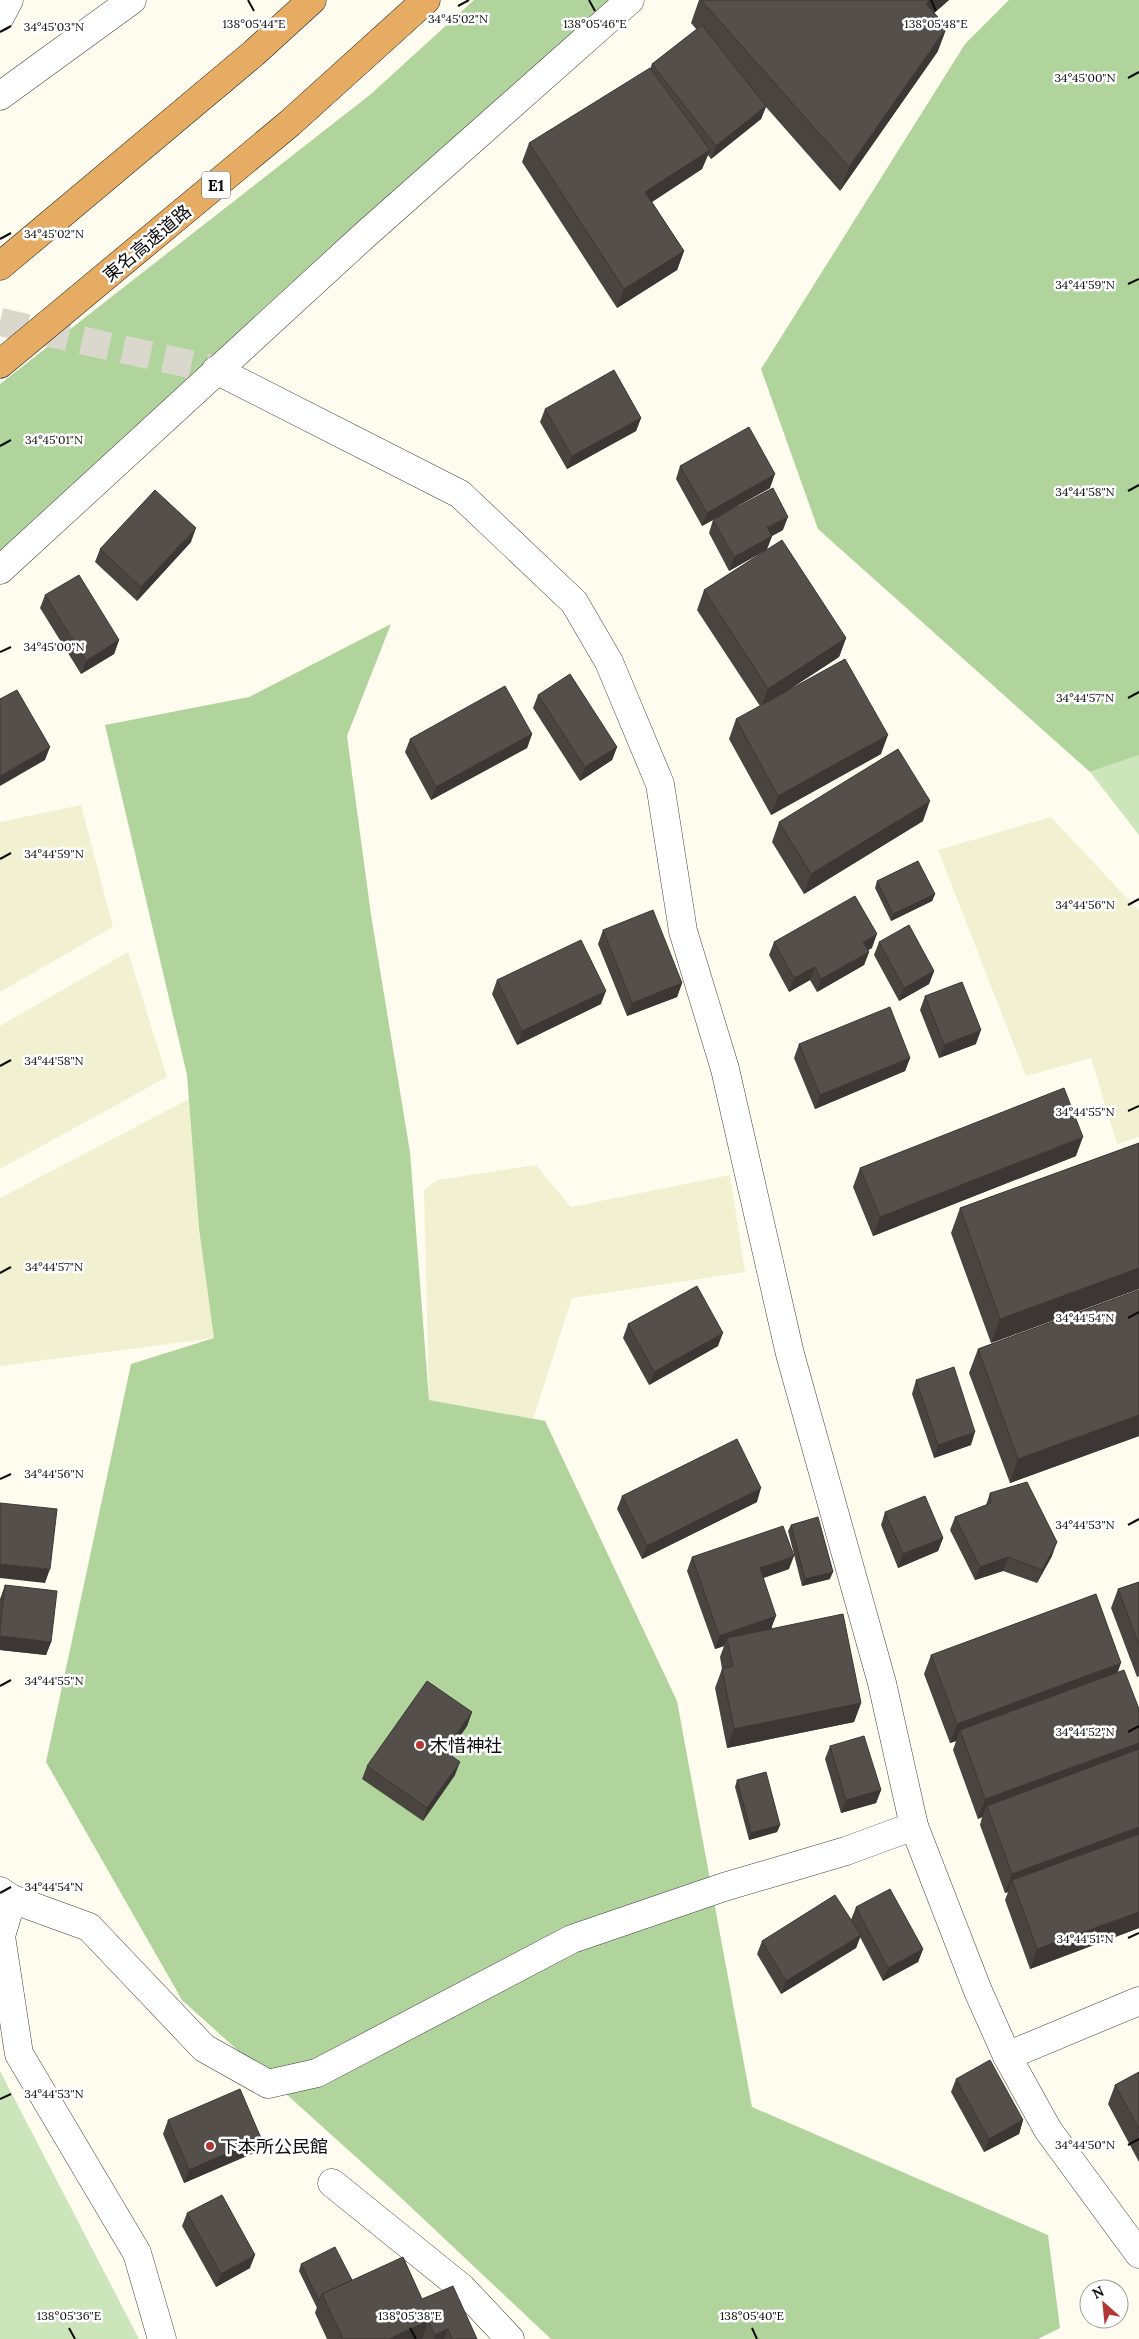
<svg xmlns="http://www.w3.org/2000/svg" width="1139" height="2339" viewBox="0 0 1139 2339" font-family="Lora,'Noto Sans JP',serif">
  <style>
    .farmland { fill: #f1f1d1 }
    .green { fill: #cde5bb }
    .forest { fill: #b0d49c }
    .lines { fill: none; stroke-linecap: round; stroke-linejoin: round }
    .minor-tunnel { stroke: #dad8cd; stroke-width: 28; stroke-dasharray: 28 14; stroke-linecap: butt }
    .minor-casing { stroke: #404040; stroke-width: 29 }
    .highway-casing { stroke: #1e1e1e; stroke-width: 29 }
    .minor { stroke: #fff; stroke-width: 28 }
    .highway { stroke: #e7ac63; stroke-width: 28 }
    .wall { fill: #494440 }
    .shaded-wall { fill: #3c3734 }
    .building { fill: #554f4b; stroke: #3c3734 }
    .ticks { fill: none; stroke: #0d0d0d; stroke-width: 2 }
    .poi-dot { fill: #b13832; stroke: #fff; stroke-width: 2 }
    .labels { text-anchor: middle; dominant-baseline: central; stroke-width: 5; stroke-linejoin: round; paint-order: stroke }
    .shield { fill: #fff; stroke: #565656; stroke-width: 1 }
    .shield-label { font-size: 16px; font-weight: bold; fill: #0d0d0d }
    .street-label { font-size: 18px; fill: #0d0d0d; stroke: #fff }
    .poi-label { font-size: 18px; fill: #0d0d0d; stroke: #fff; text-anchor: start }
    .ticks-label { font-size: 12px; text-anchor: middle; fill: #0d0d0d; stroke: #fff; stroke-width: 5; stroke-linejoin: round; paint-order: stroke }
  </style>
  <rect width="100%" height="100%" fill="#fefcef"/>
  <g class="farmland">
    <polygon points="81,805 113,927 0,992 0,822"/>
    <polygon points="1051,817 1139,911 1139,1137 1117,1144 1091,1058 1026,1076 938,850"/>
    <polygon points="128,952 167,1077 0,1169 0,1026"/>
    <polygon points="189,1099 214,1338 0,1366 0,1198"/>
    <polygon points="536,1165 571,1207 730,1175 745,1272 572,1298 533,1419 429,1400 424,1190 437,1180"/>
  </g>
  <g class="green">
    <polygon points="1139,755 1139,835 1090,772"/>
    <polygon points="0,2071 139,2339 0,2339"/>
  </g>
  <g class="forest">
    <polygon points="474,0 612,0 0,554 0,384 371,94"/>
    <polygon points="1009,0 1139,0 1139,755 1090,772 818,529 761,369 965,44"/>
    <polygon points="391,624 347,736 371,915 410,1152 429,1400 545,1421 677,1701 752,2107 1048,2235 1060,2328 1038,2339 551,2339 398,2195 182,2000 46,1762 131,1364 214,1338 199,1228 187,1075 105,725 249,697"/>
  </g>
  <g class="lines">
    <polyline class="minor-tunnel" points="0,322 216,370"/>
    <g class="minor-casing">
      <g id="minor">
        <polyline points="0,17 9,0"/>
        <polyline points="0,96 132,0"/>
        <polyline points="216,370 460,494 574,602 609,662 660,784 683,931 725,1069 790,1354 882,1683 914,1826 978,1991 1007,2056 1048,2130 1139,2254"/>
        <polyline points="0,570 366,234 630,0"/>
        <polyline points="0,1891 12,1899 89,1927 204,2048 268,2084 317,2073 572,1939 724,1887 846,1851 914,1826"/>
        <polyline points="12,1899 1,1936 19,2054 137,2253 162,2339"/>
        <polyline points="1007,2056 1139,2001"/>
        <polyline points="332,2183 462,2288 510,2339"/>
      </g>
    </g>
    <g class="highway-casing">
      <g id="highway">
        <polyline points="0,266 254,53 312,0"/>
        <polyline points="0,364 290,123 426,0"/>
      </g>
    </g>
    <use href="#minor" class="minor"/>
    <use href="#highway" class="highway"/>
  </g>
  <g class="wall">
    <polygon points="699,0 949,0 934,13 938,51 840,191 766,107 761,119 711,159 708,155 702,169 652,202 684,251 677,270 617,308 522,162 529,143 650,69 652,64 697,30 691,23"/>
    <polygon points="545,409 641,418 636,431 567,469 540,422"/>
    <polygon points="680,466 770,488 702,526 676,479"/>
    <polygon points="713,520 783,530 772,536 767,549 846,638 839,657 790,689 881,754 771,815 729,739 736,719 760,706 697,610 704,590 765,551 729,571 709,533"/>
    <polygon points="191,542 137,601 95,562 100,549"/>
    <polygon points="45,595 119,640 114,654 81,674 40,608"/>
    <polygon points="538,695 617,747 612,760 580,781 533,708"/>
    <polygon points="532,734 527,748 431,800 405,752 410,739"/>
    <polygon points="923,821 804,894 772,842 779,822"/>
    <polygon points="877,881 935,894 932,901 891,921 875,888"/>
    <polygon points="603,930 682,983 677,997 627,1016 598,944"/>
    <polygon points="774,942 872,948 868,950 869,952 864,965 817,992 810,980 789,992 769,955"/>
    <polygon points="879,942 934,971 929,984 899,1001 874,955"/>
    <polygon points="497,980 601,1004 517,1045 492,994"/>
    <polygon points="925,996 976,1044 939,1058 920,1010"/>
    <polygon points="799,1044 910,1058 905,1071 815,1109 794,1058"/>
    <polygon points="1139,1143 1139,1289 991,1343 951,1233 960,1208"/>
    <polygon points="1076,1156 873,1236 853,1187 860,1168"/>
    <polygon points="1139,1290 1139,1436 1010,1483 969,1373 978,1349"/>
    <polygon points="628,1324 718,1346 649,1385 623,1338"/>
    <polygon points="916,1380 971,1445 934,1458 912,1394"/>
    <polygon points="990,1493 1052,1556 1037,1583 1003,1571 975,1580 950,1530 955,1517 986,1505"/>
    <polygon points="622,1496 757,1502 642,1559 617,1509"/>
    <polygon points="885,1512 943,1538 938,1551 898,1568 881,1525"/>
    <polygon points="791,1525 830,1579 802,1586 788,1531"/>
    <polygon points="692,1557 789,1569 763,1578 772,1629 861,1703 854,1722 727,1748 715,1688 722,1669 720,1657 724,1646 715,1649 687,1571"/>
    <polygon points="1139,1582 1139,1676 1137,1677 1111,1608 1118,1589"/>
    <polygon points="5,1585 51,1642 46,1655 0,1650 0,1599"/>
    <polygon points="931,1655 1118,1672 1139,1709 1139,1928 1030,1969 1005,1900 1008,1892 1005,1893 980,1825 982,1817 978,1819 953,1750 956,1741 950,1743 924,1674"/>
    <polygon points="472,1712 467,1726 448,1754 455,1775 423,1821 362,1779 367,1766"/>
    <polygon points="830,1746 881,1790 876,1803 841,1813 825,1759"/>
    <polygon points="737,1780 780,1825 777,1832 749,1840 735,1787"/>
    <polygon points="856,1907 923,1949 918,1962 883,1981 860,1937 856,1948 781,1994 757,1954 762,1941 851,1920"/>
    <polygon points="1139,2072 1139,2162 1108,2104 1115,2085"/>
    <polygon points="956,2079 1023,2120 1019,2134 984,2152 951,2092"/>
    <polygon points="168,2120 261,2138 256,2152 184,2183 163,2134"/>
    <polygon points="187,2213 250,2268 216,2287 182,2226"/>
    <polygon points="301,2264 352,2280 422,2299 477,2339 327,2339 315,2313 317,2307 317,2308 299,2271"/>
  </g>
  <g class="shaded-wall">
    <polygon points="930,0 949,0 917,28 926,4"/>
    <polygon points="947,27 938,51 840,191 849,167"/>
    <polygon points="766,106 761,119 711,159 716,146"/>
    <polygon points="710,150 702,169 638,211 645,192"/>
    <polygon points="684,251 677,270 617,308 624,289"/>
    <polygon points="641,418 636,431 567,469 572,456"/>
    <polygon points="775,474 770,488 702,526 707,513"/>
    <polygon points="788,517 783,530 762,541 767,527"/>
    <polygon points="196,528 191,542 137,601 141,587"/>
    <polygon points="772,536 767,549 729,571 734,557"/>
    <polygon points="846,638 839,657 761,708 768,689"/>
    <polygon points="119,640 114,654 81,674 86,661"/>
    <polygon points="532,734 527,748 431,800 436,787"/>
    <polygon points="888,735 881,754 771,815 778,796"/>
    <polygon points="50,747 45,760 0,786 0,776"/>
    <polygon points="617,747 612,760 580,781 585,767"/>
    <polygon points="930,801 923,821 804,894 811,874"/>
    <polygon points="935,894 932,901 891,921 893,914"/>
    <polygon points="877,934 872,948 858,956 863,942"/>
    <polygon points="869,952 864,965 817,992 821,979"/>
    <polygon points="815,967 810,980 789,992 794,978"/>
    <polygon points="934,971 929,984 899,1001 904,988"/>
    <polygon points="682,983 677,997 627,1016 632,1003"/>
    <polygon points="606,991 601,1004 517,1045 522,1031"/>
    <polygon points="981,1030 976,1044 939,1058 944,1045"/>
    <polygon points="910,1058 905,1071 815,1109 820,1095"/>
    <polygon points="1083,1137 1076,1156 873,1236 880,1217"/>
    <polygon points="1139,1268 1139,1289 991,1343 1000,1319"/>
    <polygon points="723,1333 718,1346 649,1385 654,1372"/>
    <polygon points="1139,1415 1139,1436 1010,1483 1018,1459"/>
    <polygon points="975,1432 971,1445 934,1458 938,1445"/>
    <polygon points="761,1488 757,1502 642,1559 647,1546"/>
    <polygon points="943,1538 938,1551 898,1568 903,1554"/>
    <polygon points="1057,1542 1052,1556 1037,1583 1042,1570"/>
    <polygon points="794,1556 789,1569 755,1581 760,1568"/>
    <polygon points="1008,1557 1003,1571 975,1580 980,1567"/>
    <polygon points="0,1564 50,1569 45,1583 0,1578"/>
    <polygon points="833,1572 830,1579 802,1586 805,1579"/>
    <polygon points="776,1616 771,1629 727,1638 724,1646 715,1649 719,1636"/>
    <polygon points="0,1636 51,1642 46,1655 0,1650"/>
    <polygon points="1121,1663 1114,1683 960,1730 956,1741 950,1743 957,1724"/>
    <polygon points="861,1703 854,1722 727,1748 734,1729"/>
    <polygon points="472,1712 467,1726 440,1765 445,1751"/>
    <polygon points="1139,1743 1139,1759 987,1806 982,1817 978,1819 985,1799"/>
    <polygon points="460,1762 455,1775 423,1821 427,1808"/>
    <polygon points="881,1790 876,1803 841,1813 846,1800"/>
    <polygon points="780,1825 777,1832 749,1840 751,1833"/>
    <polygon points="1139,1827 1139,1843 1012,1880 1008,1892 1005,1893 1012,1874"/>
    <polygon points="1139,1912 1139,1928 1030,1969 1037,1949"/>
    <polygon points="861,1935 856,1948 781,1994 786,1981"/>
    <polygon points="923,1949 918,1962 883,1981 888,1968"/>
    <polygon points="1023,2120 1019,2134 984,2152 989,2139"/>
    <polygon points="261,2138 256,2152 184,2183 189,2170"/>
    <polygon points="255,2255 250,2268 216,2287 221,2274"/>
    <polygon points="428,2321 422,2339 389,2339"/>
    <polygon points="448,2329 444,2339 434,2339 435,2335"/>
  </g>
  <g class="building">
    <polygon points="701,0 930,0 926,4 947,27 849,167"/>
    <polygon points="702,25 766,106 716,146 652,64"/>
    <polygon points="650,68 710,150 645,192 684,251 624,289 529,143"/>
    <polygon points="614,370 641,418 572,456 545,409"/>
    <polygon points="749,427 775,474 707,513 680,466"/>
    <polygon points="773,488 788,517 767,527 772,536 734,557 713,520"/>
    <polygon points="155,490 196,528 141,587 100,549"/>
    <polygon points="782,540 846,638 768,689 704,590"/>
    <polygon points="79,575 119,640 86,661 45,595"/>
    <polygon points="845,659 888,735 778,796 736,719"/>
    <polygon points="570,674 617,747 585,767 538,695"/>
    <polygon points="505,686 532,734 436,787 410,739"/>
    <polygon points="17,690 50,747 0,776 0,699"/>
    <polygon points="898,749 930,801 811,874 779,822"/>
    <polygon points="918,861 935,894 893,914 877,881"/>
    <polygon points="855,896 877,934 863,942 869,952 821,979 815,967 794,978 774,942"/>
    <polygon points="653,910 682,983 632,1003 603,930"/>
    <polygon points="909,925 934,971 904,988 879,942"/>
    <polygon points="581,940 606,991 522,1031 497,980"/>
    <polygon points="962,982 981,1030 944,1045 925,996"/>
    <polygon points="890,1007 910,1058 820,1095 799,1044"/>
    <polygon points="1064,1088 1083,1137 880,1217 860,1168"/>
    <polygon points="1139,1143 1139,1268 1000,1319 960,1208"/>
    <polygon points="697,1286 723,1333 654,1372 628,1324"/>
    <polygon points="1139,1290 1139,1415 1018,1459 978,1349"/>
    <polygon points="954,1367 975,1432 938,1445 916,1380"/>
    <polygon points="737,1439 761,1488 647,1546 622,1496"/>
    <polygon points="1027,1482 1057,1542 1042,1570 1008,1557 980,1567 955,1517 991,1503 990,1493"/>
    <polygon points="925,1496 943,1538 903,1554 885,1512"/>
    <polygon points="0,1503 57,1509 50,1569 0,1564"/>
    <polygon points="818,1517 833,1572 805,1579 791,1525"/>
    <polygon points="783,1526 794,1556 760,1568 776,1616 719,1636 692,1557"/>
    <polygon points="1139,1582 1139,1645 1118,1589"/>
    <polygon points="5,1585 57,1591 51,1642 0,1636 0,1628"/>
    <polygon points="1096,1594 1121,1663 957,1724 931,1655"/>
    <polygon points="843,1614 861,1703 734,1729 722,1669 733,1666 727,1638"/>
    <polygon points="1124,1670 1139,1709 1139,1743 985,1799 960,1730"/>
    <polygon points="427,1681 472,1712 445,1751 460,1762 427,1808 367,1766"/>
    <polygon points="864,1736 881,1790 846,1800 830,1746"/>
    <polygon points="1139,1749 1139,1827 1012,1874 987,1806"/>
    <polygon points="766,1772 780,1825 751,1833 737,1780"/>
    <polygon points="1139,1834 1139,1912 1037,1949 1012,1880"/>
    <polygon points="890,1889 923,1949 888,1968 856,1907"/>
    <polygon points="835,1895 861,1935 786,1981 762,1941"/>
    <polygon points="990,2060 1023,2120 989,2139 956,2079"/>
    <polygon points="1139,2072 1139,2129 1115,2085"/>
    <polygon points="240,2089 261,2138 189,2170 168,2120"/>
    <polygon points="222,2195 255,2255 221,2274 187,2213"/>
    <polygon points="335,2247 352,2280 322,2294 319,2301 301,2264"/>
    <polygon points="403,2257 422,2299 453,2286 477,2339 452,2339 448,2329 435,2335 428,2321 389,2339 343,2339 322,2294"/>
  </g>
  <path class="ticks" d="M248 0 254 11M589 0 595 11M931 0 936 11M458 6 469 0M0 32 11 26M1128 78 1139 72M0 239 11 233M1128 284 1139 279M0 446 11 440M1128 491 1139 485M0 652 11 647M1128 698 1139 692M0 859 11 853M1128 905 1139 899M0 1066 11 1060M1128 1111 1139 1106M0 1273 11 1267M1128 1318 1139 1312M0 1479 11 1474M1128 1525 1139 1519M0 1686 11 1680M1128 1732 1139 1726M0 1893 11 1887M1128 1938 1139 1933M0 2099 11 2094M1128 2145 1139 2139M69 2328 75 2339M410 2328 416 2339M752 2328 757 2339"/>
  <g class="poi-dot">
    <circle cx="420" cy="1745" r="5"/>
    <circle cx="210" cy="2146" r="5"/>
  </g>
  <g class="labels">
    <rect class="shield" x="202" y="171.5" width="28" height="27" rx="4"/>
    <g class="shield-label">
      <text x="216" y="185">E1</text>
    </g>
    <g class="street-label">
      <text transform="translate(147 243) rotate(-40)">東名高速道路</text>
    </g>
    <g class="poi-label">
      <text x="430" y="1745">木惜神社</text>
      <text x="220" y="2146">下本所公民館</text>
    </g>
  </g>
  <g class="ticks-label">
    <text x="458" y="23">34°45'02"N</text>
    <text x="254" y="28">138°05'44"E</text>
    <text x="595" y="28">138°05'46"E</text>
    <text x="936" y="28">138°05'48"E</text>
    <text x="54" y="31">34°45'03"N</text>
    <text x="1085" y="82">34°45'00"N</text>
    <text x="54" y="238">34°45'02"N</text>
    <text x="1085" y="289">34°44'59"N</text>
    <text x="54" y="444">34°45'01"N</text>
    <text x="1085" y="496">34°44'58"N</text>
    <text x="54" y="651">34°45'00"N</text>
    <text x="1085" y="702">34°44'57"N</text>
    <text x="54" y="858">34°44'59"N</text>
    <text x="1085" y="909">34°44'56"N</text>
    <text x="54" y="1065">34°44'58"N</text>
    <text x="1085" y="1116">34°44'55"N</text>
    <text x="54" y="1271">34°44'57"N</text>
    <text x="1085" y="1322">34°44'54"N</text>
    <text x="54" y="1478">34°44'56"N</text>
    <text x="1085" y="1529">34°44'53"N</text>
    <text x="54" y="1685">34°44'55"N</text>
    <text x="1085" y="1736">34°44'52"N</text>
    <text x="54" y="1891">34°44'54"N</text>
    <text x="1085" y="1943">34°44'51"N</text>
    <text x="54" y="2098">34°44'53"N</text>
    <text x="1085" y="2149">34°44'50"N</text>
    <text x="69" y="2320">138°05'36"E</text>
    <text x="410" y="2320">138°05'38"E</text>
    <text x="752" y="2320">138°05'40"E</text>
  </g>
  <g transform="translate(1104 2304) rotate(333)"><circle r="24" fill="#ffffff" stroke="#9e9e9e"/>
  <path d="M0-4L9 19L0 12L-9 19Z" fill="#b13832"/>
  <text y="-8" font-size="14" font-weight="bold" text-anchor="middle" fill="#0d0d0d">N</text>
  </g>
</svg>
